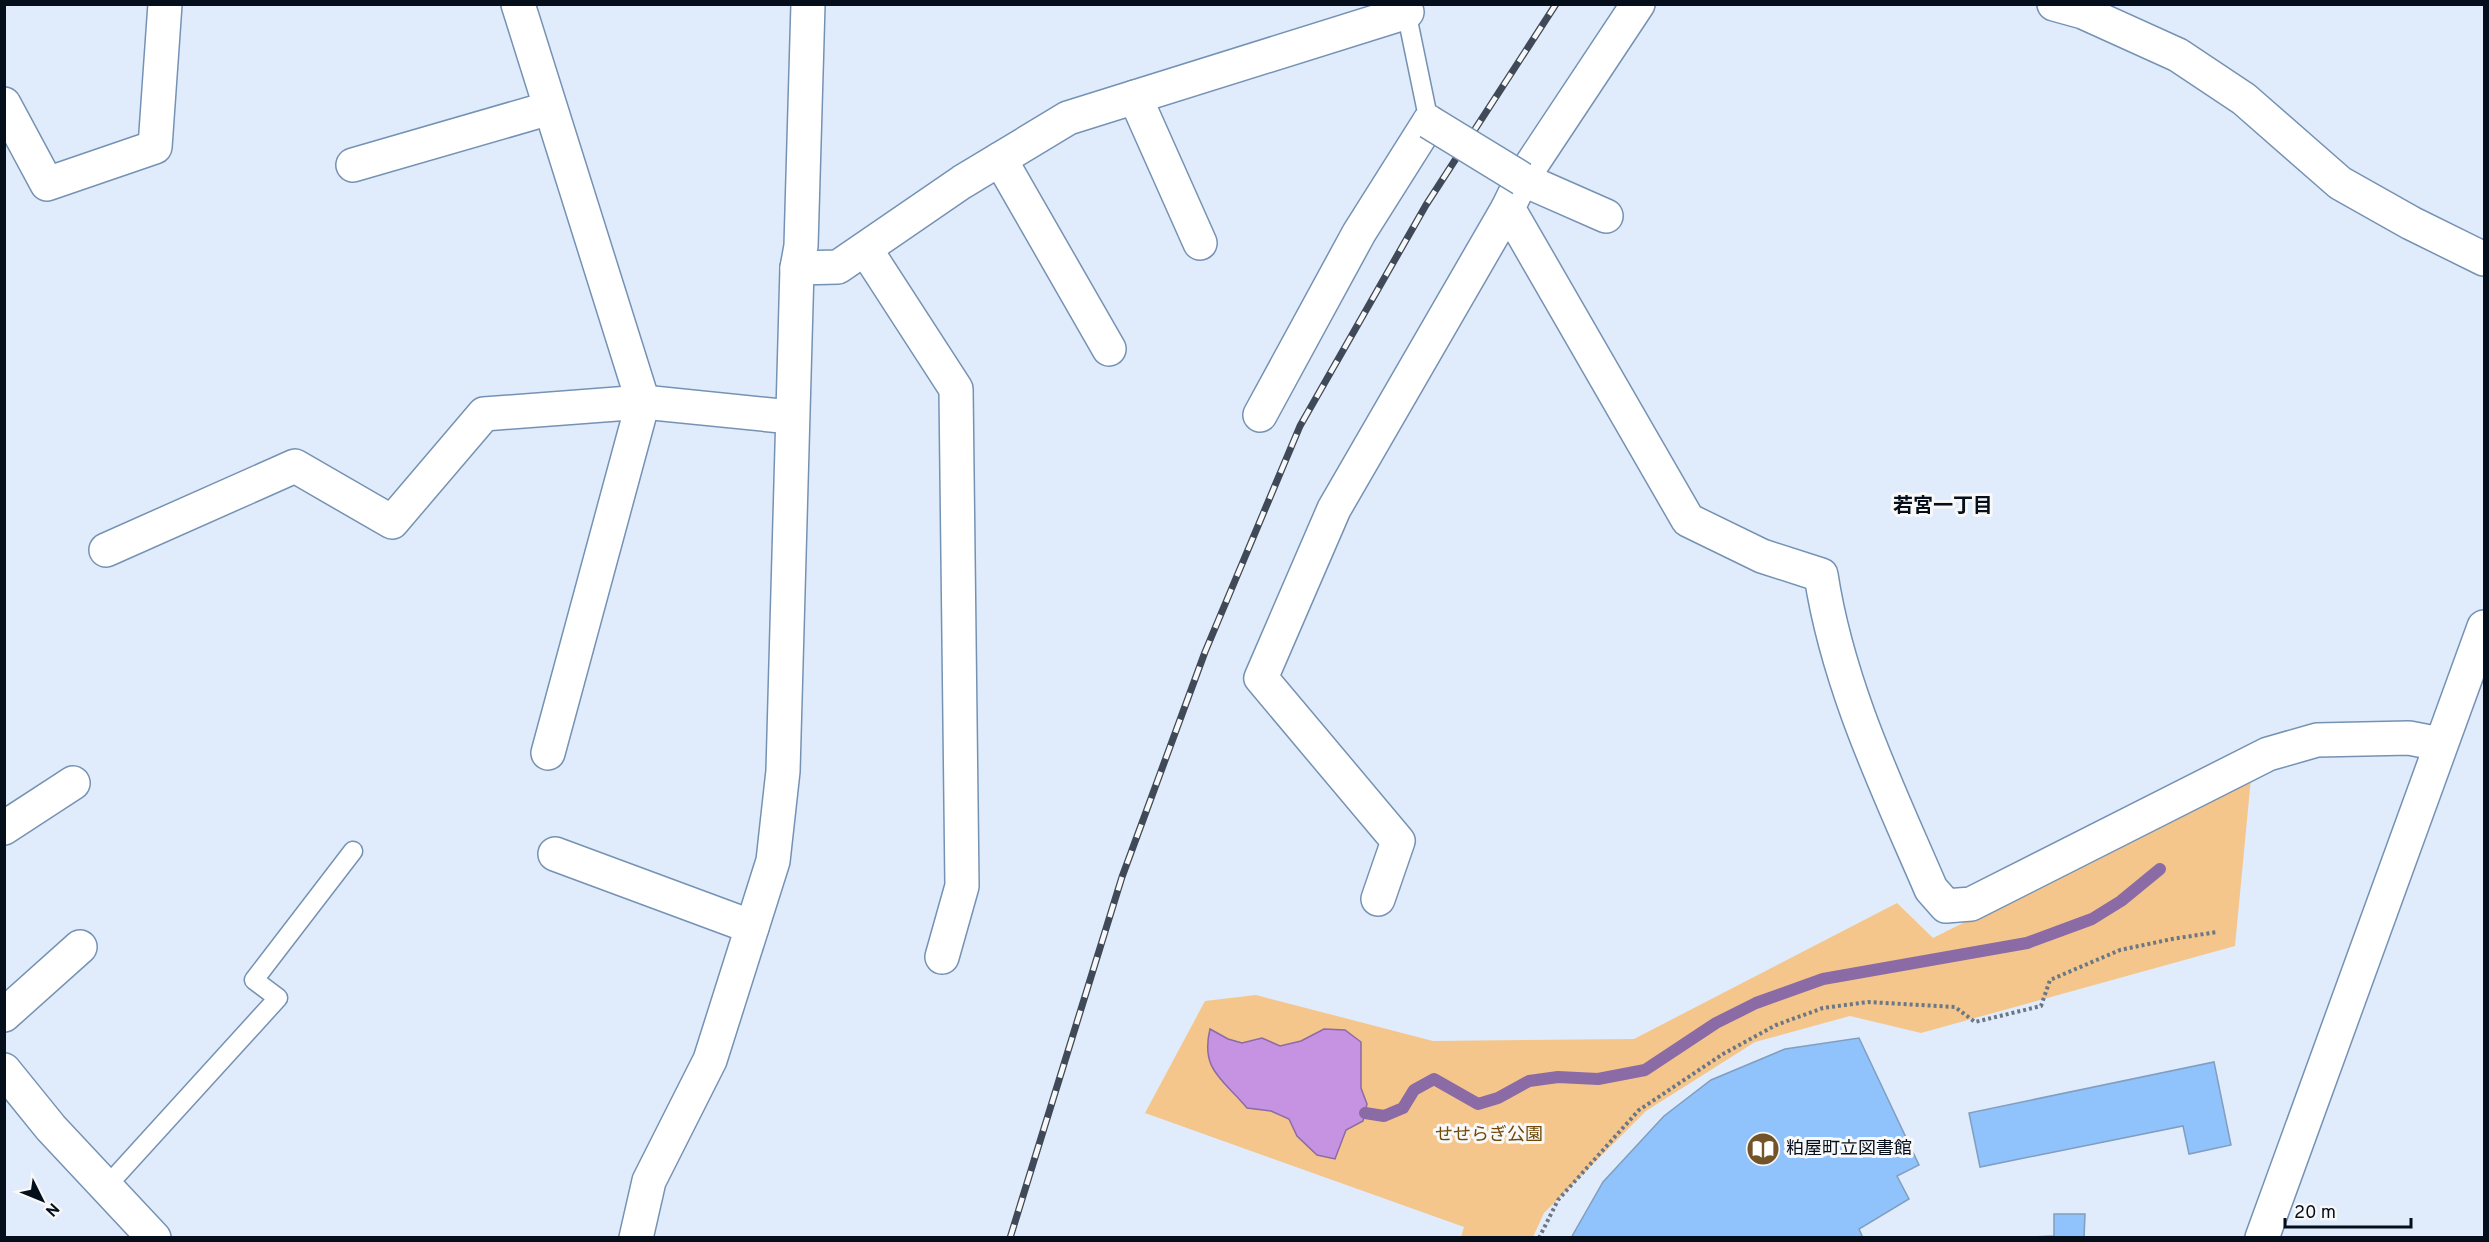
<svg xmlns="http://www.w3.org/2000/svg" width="2489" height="1242" viewBox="0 0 2489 1242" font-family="Overpass,'Noto Sans JP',sans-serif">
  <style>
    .green { fill: #f5c68b }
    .water { fill: #c593e1; stroke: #8b6ba6; stroke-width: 1.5 }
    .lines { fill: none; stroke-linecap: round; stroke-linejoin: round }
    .stream { stroke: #8b6ba6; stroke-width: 12 }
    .building { fill: #90c2fb; stroke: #809ec0; stroke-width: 1.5 }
    .lane-casing { stroke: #7592b4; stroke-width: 21 }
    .street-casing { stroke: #7592b4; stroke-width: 36 }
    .secondary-casing { stroke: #7592b4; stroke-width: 36 }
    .path { stroke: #6c7785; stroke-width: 4; stroke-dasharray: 3 3; stroke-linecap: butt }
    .lane { stroke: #fff; stroke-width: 18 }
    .street { stroke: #fff; stroke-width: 33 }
    .secondary { stroke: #fff; stroke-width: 33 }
    .rail-casing { stroke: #3f4957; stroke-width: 7 }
    .rail { stroke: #f8f8f8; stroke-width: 4.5; stroke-dasharray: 14; stroke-linecap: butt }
    .street-bridge-casing { stroke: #7592b4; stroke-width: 36; stroke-linecap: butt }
    .street-bridge { stroke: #fff; stroke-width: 33 }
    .labels { text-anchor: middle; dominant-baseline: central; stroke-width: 6; stroke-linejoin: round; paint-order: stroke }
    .park-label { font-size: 18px; fill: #704805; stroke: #f8f8f8 }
    .poi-label { font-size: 18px; fill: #050f1c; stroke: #f8f8f8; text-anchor: start }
    .neighbourhood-label { font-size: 20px; font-weight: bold; fill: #050f1c; stroke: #f8f8f8 }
  </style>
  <rect width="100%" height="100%" fill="#e0ecfb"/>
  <polygon class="green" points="2251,778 2235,946 1921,1033 1850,1016 1755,1042 1646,1111 1544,1213 1533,1237 1461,1237 1464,1227 1145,1113 1205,1001 1256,995 1433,1041 1634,1039 1897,903 1933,938"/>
  <path class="water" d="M1210 1029 1228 1039 1242 1043 1262 1038 1280 1046 1301 1041 1324 1029 1345 1030 1361 1042V1088L1367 1104 1363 1121 1346 1130 1335 1159 1317 1155 1297 1136 1289 1119 1271 1111 1247 1108C1223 1079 1200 1070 1210 1029Z"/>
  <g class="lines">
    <polyline class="stream" points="1365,1113 1384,1116 1403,1108 1414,1090 1434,1079 1478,1104 1498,1098 1529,1081 1558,1077 1598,1079 1645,1070 1716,1023 1756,1003 1823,979 2027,943 2092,919 2121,901 2160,869"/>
  </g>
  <g class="building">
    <polygon points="1859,1038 1919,1165 1897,1176 1909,1199 1859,1229 1863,1238 1571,1238 1603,1182 1664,1116 1711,1080 1785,1049"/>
    <polygon points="2214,1062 2231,1145 2189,1154 2183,1126 1980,1167 1969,1113"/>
    <polygon points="2054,1214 2085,1214 2084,1238 2011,1238 2054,1236"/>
  </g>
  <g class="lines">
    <g class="lane-casing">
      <g id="lane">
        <polyline points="1405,6 1429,122"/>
        <polyline points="106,1187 278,998 254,980 353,851"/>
      </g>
    </g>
    <g class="street-casing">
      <g id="street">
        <polyline points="518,4 643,402 548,753"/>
        <path d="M1638 4 1522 179 1508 208 1688 520 1762 556 1821 575C1838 686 1887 787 1931 889L1946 906 1971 904 2268 754 2317 740 2409 738 2440 744"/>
        <polyline points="1135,97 1200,243"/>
        <polyline points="4,104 47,184 155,147 165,4"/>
        <polyline points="1000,159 1109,349"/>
        <polyline points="353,165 550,108"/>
        <polyline points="1522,179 1606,216"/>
        <polyline points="866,250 956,389 962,886 942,957"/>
        <polyline points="797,268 838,267 962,182 1068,118 1407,12"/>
        <polyline points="1260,415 1359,233 1429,122"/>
        <polyline points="106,550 295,466 392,522 484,414 643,402 791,417"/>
        <polyline points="4,828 73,783"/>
        <polyline points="555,854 752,927"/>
        <polyline points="1378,899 1398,841 1261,678 1334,509 1508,208"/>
        <polyline points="4,1015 80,947"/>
        <polyline points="636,1238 649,1181 710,1060 773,861 783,771 797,268 801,246 808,4"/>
      </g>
    </g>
    <g class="secondary-casing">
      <g id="secondary">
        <polyline points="2054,4 2083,12 2178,55 2244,99 2340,183 2411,223 2484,259"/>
        <polyline points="4,1070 51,1128 154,1238"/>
        <polyline points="2262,1238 2484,627"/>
      </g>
    </g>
    <polyline class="path" points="1539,1238 1558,1200 1639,1110 1723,1054 1776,1025 1823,1008 1868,1002 1955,1007 1975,1022 2041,1006 2050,980 2120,950 2172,939 2217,932"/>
    <use href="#lane" class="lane"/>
    <use href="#street" class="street"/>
    <use href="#secondary" class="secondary"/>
    <g class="rail-casing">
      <polyline id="rail" points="1010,1238 1122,877 1205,652 1300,426 1426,205 1556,4"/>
    </g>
    <use href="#rail" class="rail"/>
    <g class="street-bridge-casing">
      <polyline id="street-bridge" points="1429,122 1522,179"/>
    </g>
    <use href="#street-bridge" class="street-bridge"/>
  </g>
  <defs>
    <g id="library-disc" transform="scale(1.725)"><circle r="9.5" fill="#735329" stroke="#f8f8f8"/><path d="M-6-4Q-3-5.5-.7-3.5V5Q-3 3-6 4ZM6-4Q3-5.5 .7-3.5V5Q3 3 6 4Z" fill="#fff"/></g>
  </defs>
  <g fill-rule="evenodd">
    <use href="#library-disc" x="1763" y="1149"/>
  </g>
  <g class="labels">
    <g class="park-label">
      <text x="1489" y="1135">せせらぎ公園</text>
    </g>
    <g class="poi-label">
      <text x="1786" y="1149">粕屋町立図書館</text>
    </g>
    <g class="neighbourhood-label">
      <text x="1943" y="507">若宮一丁目</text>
    </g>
  </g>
  <rect width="2489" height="1242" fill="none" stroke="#050f1c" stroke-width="12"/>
  <g transform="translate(42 1200) rotate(133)" stroke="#f8f8f8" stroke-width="4.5" paint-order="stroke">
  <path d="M0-4.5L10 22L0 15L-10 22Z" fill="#050f1c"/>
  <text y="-9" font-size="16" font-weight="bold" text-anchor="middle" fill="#050f1c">N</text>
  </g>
  <path d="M2285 1218v9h126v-9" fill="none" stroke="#050f1c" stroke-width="3"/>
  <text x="2294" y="1218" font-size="18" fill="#050f1c" stroke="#f8f8f8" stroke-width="4.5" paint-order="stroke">20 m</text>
</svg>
